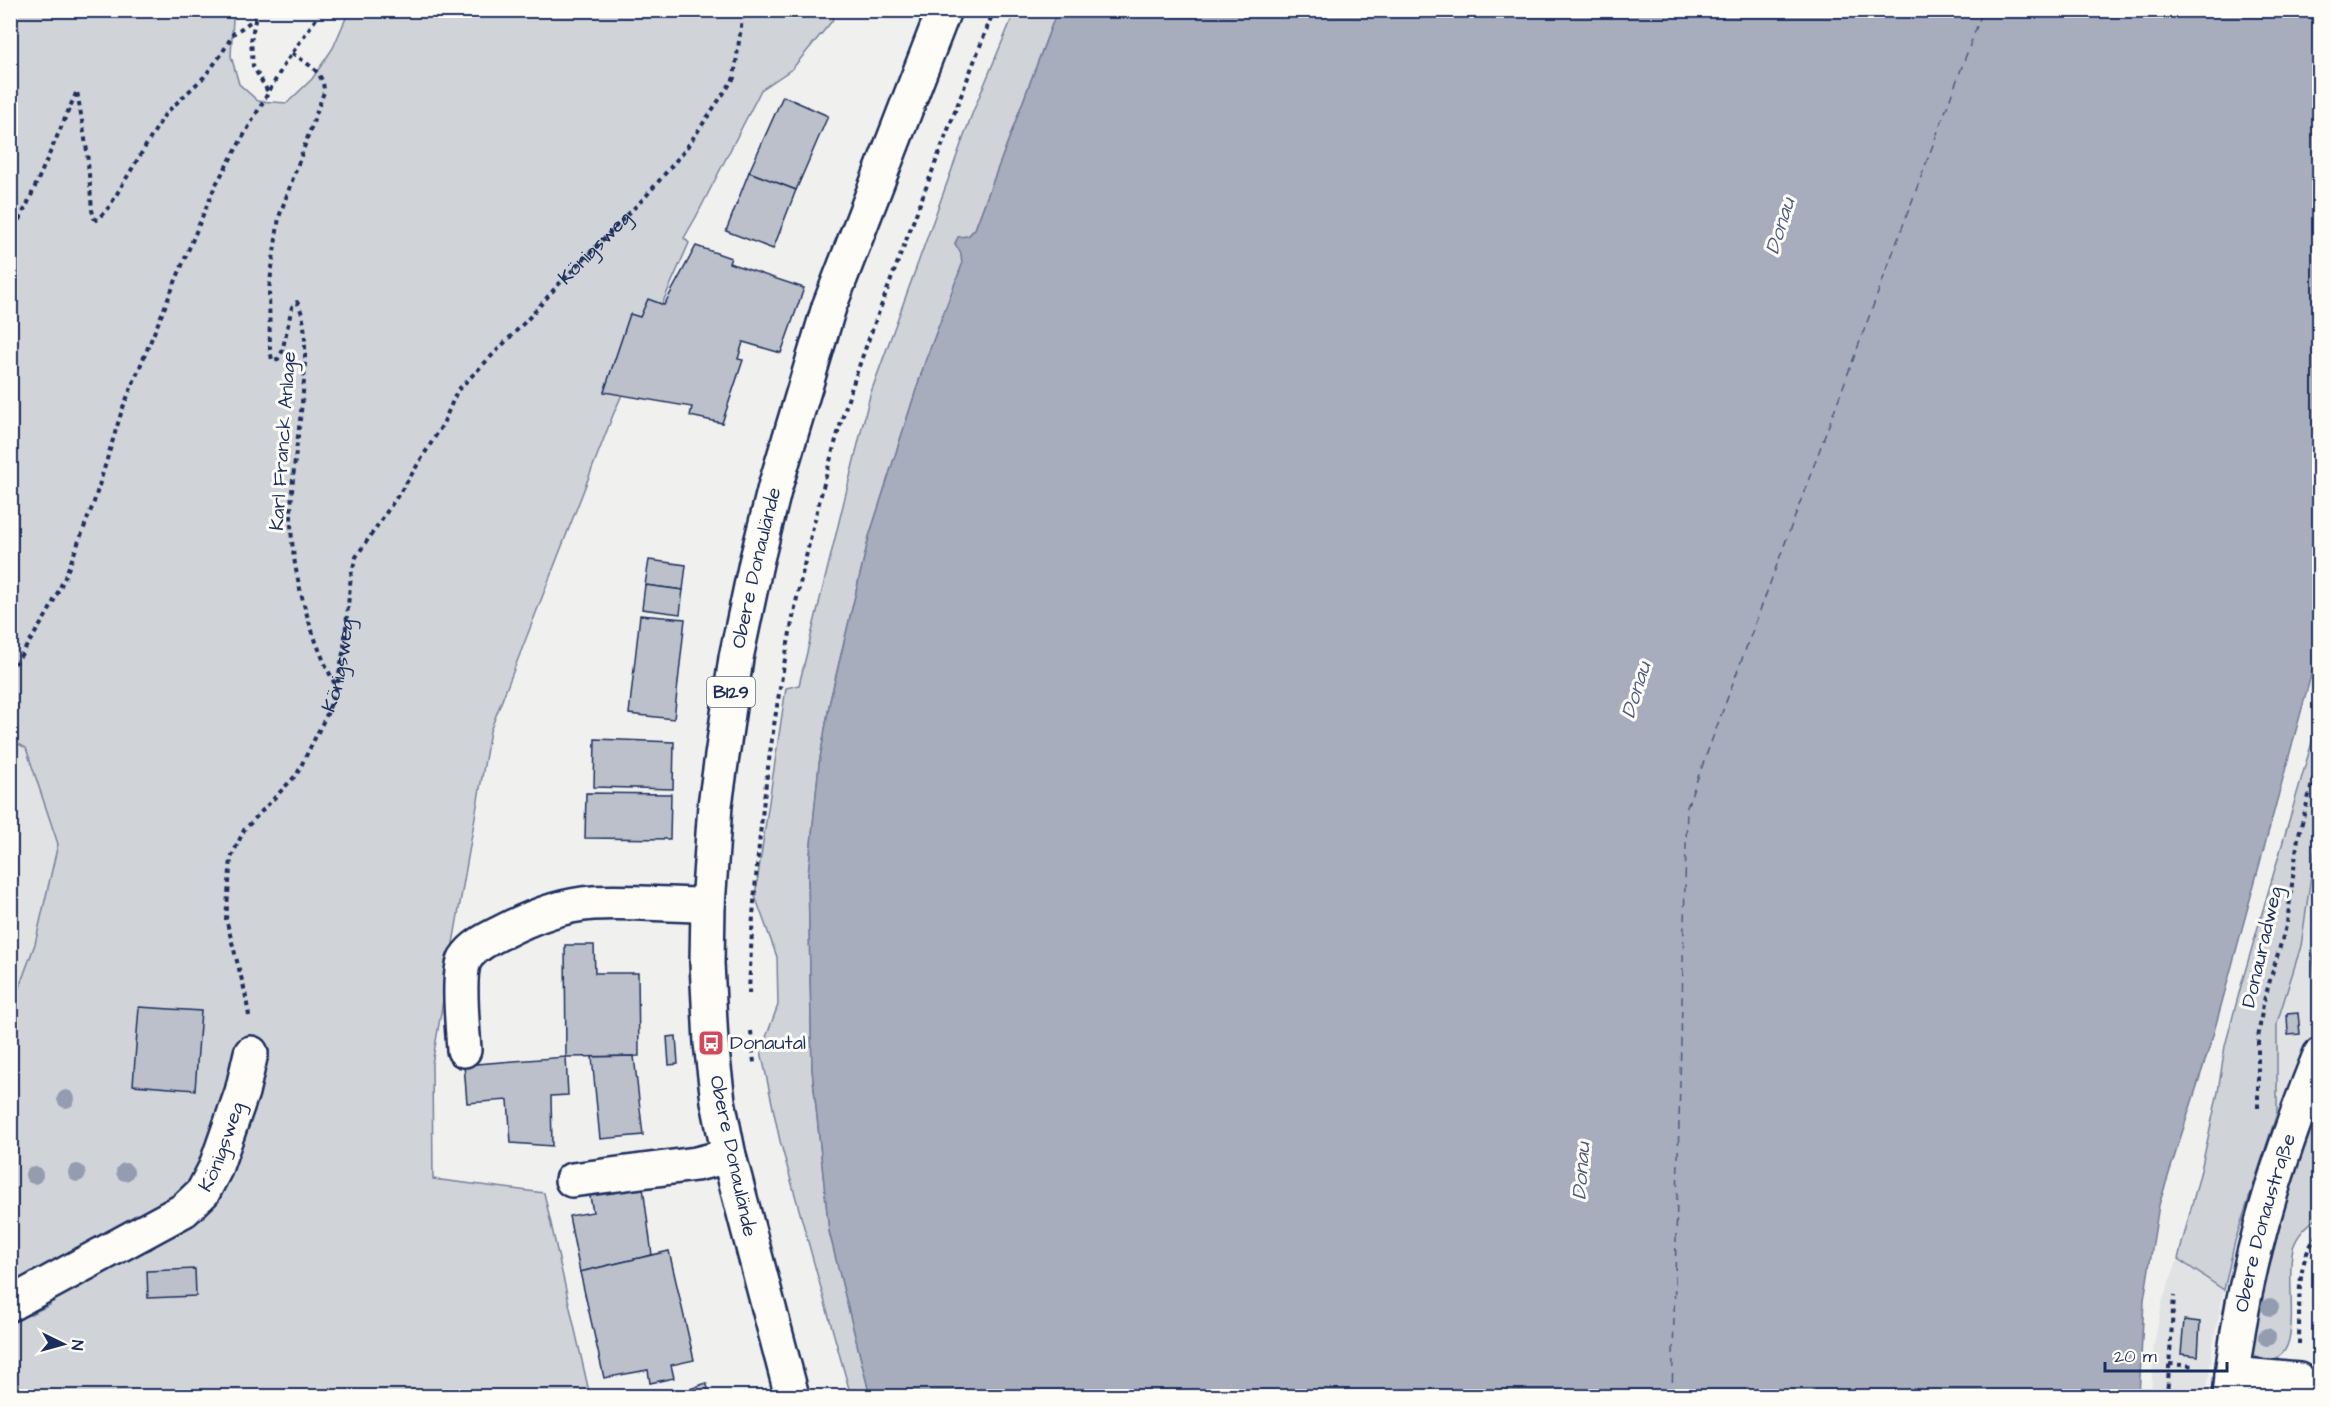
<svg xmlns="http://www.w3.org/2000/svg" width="2330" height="1407" viewBox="0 0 2330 1407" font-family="'Architects Daughter',sans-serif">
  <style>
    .built { fill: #e0e2e3 }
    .green { fill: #d0d3d8; stroke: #76819b; stroke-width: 1.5 }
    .water { fill: #a7adbd; stroke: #6f7b97; stroke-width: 1.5 }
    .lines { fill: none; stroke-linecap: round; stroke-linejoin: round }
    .ferry { stroke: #4c5b7f; stroke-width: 1.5; stroke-dasharray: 8 6; stroke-linecap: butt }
    .building { fill: #bbc0ca; stroke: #1b2f5e; stroke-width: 1.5 }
    .minor-casing { stroke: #1b2f5e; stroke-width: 38 }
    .major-casing { stroke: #1b2f5e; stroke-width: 38 }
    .path { stroke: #1b2f5e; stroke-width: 4; stroke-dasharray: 4.5 4.5; stroke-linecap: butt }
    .minor { stroke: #fdfcf7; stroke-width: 33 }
    .major { stroke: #fdfcf7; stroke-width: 33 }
    .rail-casing { stroke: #1b2f5e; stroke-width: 7 }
    .rail { stroke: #fdfcf7; stroke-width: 4.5; stroke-dasharray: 14; stroke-linecap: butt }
    .tree { fill: #949caf }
    .labels { text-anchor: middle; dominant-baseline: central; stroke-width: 6; stroke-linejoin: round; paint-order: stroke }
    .shield { fill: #fdfcf7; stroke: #5f6c8c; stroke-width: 1.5 }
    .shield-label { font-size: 18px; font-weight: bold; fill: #1b2f5e }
    .street-label { font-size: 20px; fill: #1b2f5e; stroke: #fdfcf7 }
    .poi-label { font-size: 20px; fill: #1b2f5e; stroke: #fdfcf7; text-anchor: start }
    .water-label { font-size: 21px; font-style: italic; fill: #4c5b7f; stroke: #fdfcf7 }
  </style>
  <rect width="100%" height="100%" fill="#f0f0ee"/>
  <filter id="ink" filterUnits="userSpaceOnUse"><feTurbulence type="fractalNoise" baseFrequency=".0167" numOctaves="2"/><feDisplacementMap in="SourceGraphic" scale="12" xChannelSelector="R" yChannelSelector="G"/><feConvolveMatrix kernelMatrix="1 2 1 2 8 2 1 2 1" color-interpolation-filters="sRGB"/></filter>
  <g filter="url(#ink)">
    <g class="built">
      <polygon points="11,740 26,748 58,844 35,944 11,1012"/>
      <polygon points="2319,819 2319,1022 2308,1042 2277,1113 2277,1023 2301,946"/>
      <polygon points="2178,1259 2224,1290 2213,1344 2206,1396 2151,1396 2154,1345 2163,1299"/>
    </g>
    <g class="green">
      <polygon points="11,11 236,11 233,18 231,56 239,84 258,101 287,103 312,79 333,48 349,11 836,11 832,21 792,69 761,90 696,217 684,238 689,243 613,415 490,731 432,1064 433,1179 544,1193 590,1396 11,1396 11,1323 50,1305 41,1276 11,1292 10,1012 35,944 58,844 26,748 11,740"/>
      <polygon points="1015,11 1057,11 975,229 968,236 958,238 955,243 961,253 962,265 925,362 869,537 830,701 819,764 808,875 812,1069 829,1231 870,1396 851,1396 780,1141 761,1051 778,1005 777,957 755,896 786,688 799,685 870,395 972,114"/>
      <polygon points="2319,718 2319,819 2301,946 2277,1023 2277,1113 2235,1241 2224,1290 2178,1259 2201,1170 2218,1092 2225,1046 2242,982"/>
      <path d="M2313 1111 2319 1148V1218C2308 1223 2297 1235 2293 1248 2286 1276 2298 1328 2285 1350 2282 1355 2276 1359 2271 1360 2260 1362 2253 1355 2247 1348L2256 1283Z"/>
      <polygon points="2319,1252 2319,1349 2316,1348 2314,1268 2316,1257"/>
    </g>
    <polygon class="water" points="1057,11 2319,11 2319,646 2212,1039 2159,1205 2144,1300 2139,1396 870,1396 829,1231 812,1069 808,875 819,764 830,701 869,537 925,362 962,265 961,253 955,244 958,237 968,236 975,229"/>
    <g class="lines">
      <polyline class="ferry" points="1672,1396 1687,807 1983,10"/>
    </g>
    <g class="building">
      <polygon points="783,96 828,116 796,190 749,172"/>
      <polygon points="749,172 796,190 773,249 726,231"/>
      <polygon points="696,246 731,258 729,263 804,288 781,353 743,342 738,359 743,360 722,423 690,416 692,407 604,392 630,314 640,317 648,299 664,305"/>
      <polygon points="649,560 686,565 683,590 645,585"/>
      <polygon points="645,585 683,590 680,614 642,609"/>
      <polygon points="640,615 685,619 674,719 629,714"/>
      <polygon points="595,739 674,742 673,789 594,787"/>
      <polygon points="586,793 671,794 670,839 585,838"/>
      <polygon points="565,945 594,945 595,973 638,973 639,1056 566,1057"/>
      <polygon points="139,1007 201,1011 195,1090 133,1085"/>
      <polygon points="2298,1013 2300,1034 2288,1035 2287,1014"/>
      <polygon points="676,1036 678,1064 669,1065 667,1037"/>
      <polygon points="634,1056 643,1135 600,1139 592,1057"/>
      <polygon points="566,1057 568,1095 551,1096 552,1146 511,1143 508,1100 467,1103 464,1065"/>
      <polygon points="641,1172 652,1255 580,1272 569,1216 593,1212 587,1181"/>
      <polygon points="669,1251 694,1360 671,1365 674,1378 650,1383 648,1370 604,1378 580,1272"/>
      <polygon points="195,1269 196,1296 148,1298 147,1271"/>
      <polygon points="2184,1320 2200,1322 2198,1356 2181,1354"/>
      <polygon points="706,1383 711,1396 672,1396"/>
      <polygon points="2177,1392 2195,1393 2194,1396 2177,1396"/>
    </g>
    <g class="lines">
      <g class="minor-casing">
        <g id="minor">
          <path d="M464 1050C463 1031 457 975 465 959 473 946 488 939 502 932 529 918 561 905 593 903 631 901 670 905 708 905"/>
          <polyline points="572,1180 696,1164 729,1156"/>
          <path id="s2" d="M10 1304 184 1210 203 1192 215 1169 242 1092 251 1053"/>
          <polyline points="2232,1374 2299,1380"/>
          <path id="s3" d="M2230 1396C2240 1278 2276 1164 2320 1055"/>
        </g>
      </g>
      <g class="major-casing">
        <g id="major">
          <path id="s4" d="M792 1396 729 1156 718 1101 711 1043 707 963 708 905 715 805 736 658 756 563 775 487 829 307 944 10"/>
        </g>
      </g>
      <g class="path">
        <polyline points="257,10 251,41 253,66 268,92"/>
        <path d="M292 53C307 64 324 71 324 92L279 217 269 289 270 349 272 360 278 359 282 352 292 307 297 302C304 314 305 332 305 346 306 405 291 461 291 519 291 572 311 640 336 686"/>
        <polyline points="10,236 27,205 77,91 87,151 92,210 94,218 97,220 109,207 165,114 204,77 221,55 233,34 256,18"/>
        <polyline points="10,672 48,613 65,577 94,502 122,410 215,186 284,65 322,10"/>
        <path d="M749 994C756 796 788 599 845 409 860 360 879 312 897 264 929 180 961 95 994 10"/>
        <path id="s1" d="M249 1016 245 992 226 919 231 858 244 830 297 774 327 714 337 686 344 647 351 575 356 557 405 485 443 424 457 391 527 320 558 285 647 195 685 150 734 78 742 19 746 10"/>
        <polyline points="751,1031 754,1063"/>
        <polyline points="2258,1108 2258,1039 2263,1004 2287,923 2298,838 2320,753"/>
        <path d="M2299 1344C2300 1310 2294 1258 2320 1233"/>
        <polyline points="2169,1364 2195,1366"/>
        <polyline points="2167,1396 2174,1296"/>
      </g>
      <use href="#minor" class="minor"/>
      <use href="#major" class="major"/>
      <g class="rail-casing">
        <polyline id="rail" points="2320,926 2317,957 2320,1037"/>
      </g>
      <use href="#rail" class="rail"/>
    </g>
    <g class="tree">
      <circle cx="66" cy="1099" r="9"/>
      <circle cx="125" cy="1172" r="9"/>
      <circle cx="77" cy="1173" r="9"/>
      <circle cx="34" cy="1175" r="9"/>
      <circle cx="2270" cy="1307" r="9"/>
      <circle cx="2267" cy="1337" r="9"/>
    </g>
  </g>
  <defs>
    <g id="bus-square" transform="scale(1.35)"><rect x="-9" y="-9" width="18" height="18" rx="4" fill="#d1495b" stroke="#fdfcf7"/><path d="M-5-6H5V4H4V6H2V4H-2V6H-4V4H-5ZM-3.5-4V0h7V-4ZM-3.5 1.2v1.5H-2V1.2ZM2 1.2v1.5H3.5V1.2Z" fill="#fff"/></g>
  </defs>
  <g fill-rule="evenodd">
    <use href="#bus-square" x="711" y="1043"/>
  </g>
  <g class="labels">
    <rect class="shield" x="707" y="677" width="48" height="30" rx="4.5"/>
    <g class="shield-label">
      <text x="731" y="692">B129</text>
    </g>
    <g class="street-label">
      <text stroke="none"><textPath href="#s1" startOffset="890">Königsweg</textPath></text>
      <text transform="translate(283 441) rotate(-86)">Karl Franck Anlage</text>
      <text stroke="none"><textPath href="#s4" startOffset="842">Obere Donaulände</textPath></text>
      <text stroke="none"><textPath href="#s1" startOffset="386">Königsweg</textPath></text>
      <text transform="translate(2262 947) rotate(-77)">Donauradweg</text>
      <text stroke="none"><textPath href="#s2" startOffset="273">Königsweg</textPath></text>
      <text transform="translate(733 1156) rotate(78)">Obere Donaulände</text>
      <text stroke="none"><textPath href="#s3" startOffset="177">Obere Donaustraße</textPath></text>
    </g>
    <g class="poi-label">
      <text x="730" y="1043">Donautal</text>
    </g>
    <g class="water-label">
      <text transform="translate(1780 226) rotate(-73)">Donau</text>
      <text transform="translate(1636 690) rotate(-73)">Donau</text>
      <text transform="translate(1581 1171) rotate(-86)">Donau</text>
    </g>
  </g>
  <rect width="2330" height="1407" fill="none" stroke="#fdfcf7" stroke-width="36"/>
  <rect x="18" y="18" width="2294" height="1371" fill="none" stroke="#1b2f5e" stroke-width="2" filter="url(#ink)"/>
  <g transform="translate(63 1344) rotate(95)" stroke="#fdfcf7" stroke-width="4.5" paint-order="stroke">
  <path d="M0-4.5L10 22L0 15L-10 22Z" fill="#1b2f5e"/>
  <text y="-9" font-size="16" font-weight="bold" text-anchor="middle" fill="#1b2f5e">N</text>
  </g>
  <path d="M2105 1362v9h122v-9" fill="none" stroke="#1b2f5e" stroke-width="3"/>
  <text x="2114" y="1362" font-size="18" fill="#1b2f5e" stroke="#fdfcf7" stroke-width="4.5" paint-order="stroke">20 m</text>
</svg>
